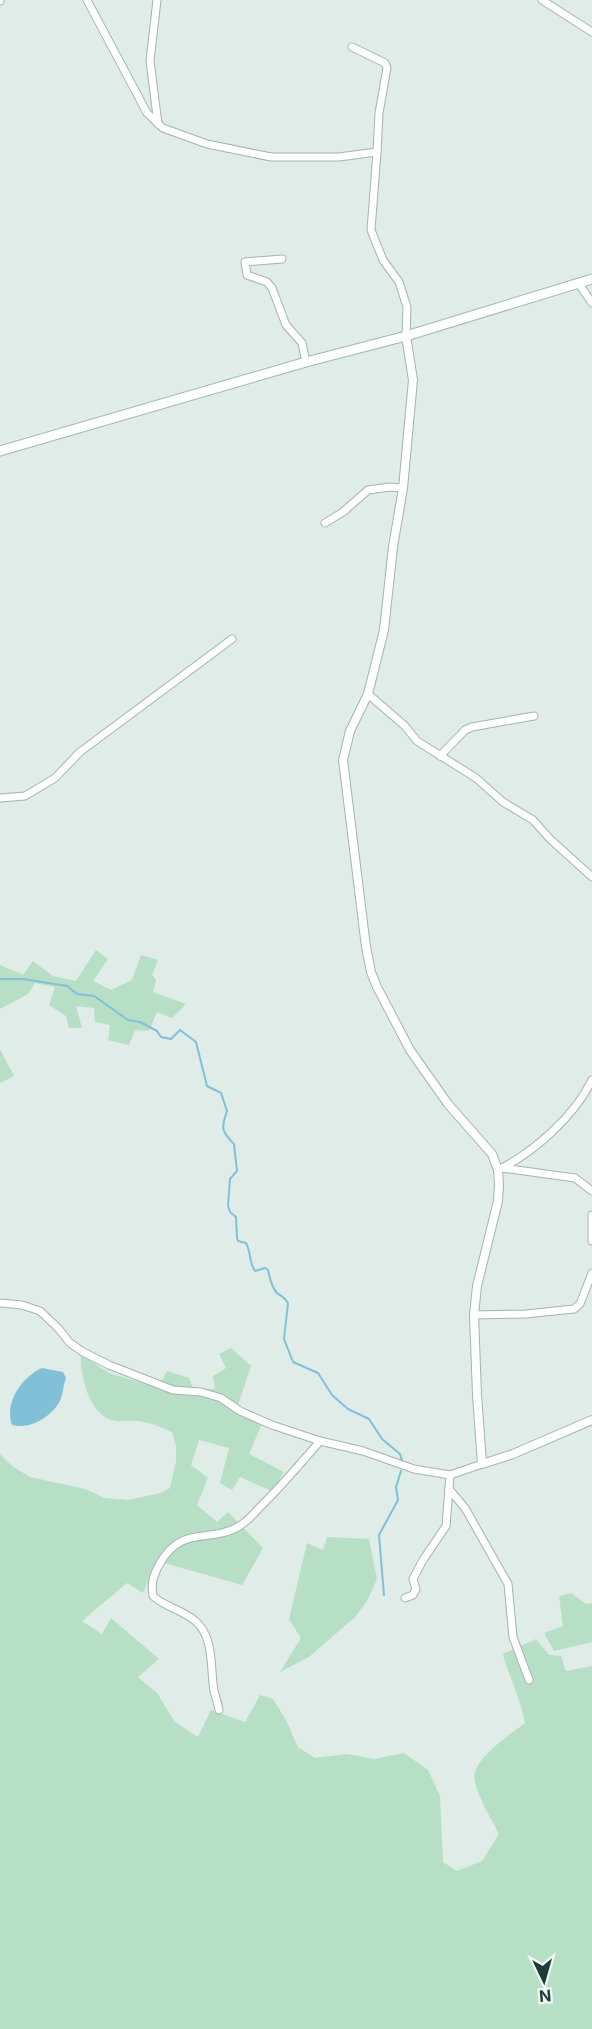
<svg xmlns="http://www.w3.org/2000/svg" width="592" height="2029" viewBox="0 0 592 2029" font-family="Inter,sans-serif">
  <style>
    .green { fill: #b6dfc5 }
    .water { fill: #81c0d6 }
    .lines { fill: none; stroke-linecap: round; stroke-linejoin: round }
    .stream { stroke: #81c0d6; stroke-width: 2 }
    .minor-casing { stroke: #a2b4b0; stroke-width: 9 }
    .tertiary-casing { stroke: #a2b4b0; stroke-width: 10 }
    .secondary-casing { stroke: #9db9b2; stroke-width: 11 }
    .minor { stroke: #fff; stroke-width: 7 }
    .tertiary { stroke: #fff; stroke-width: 8 }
    .secondary { stroke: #fff; stroke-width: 9 }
  </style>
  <rect width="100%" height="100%" fill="#dfece8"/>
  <g class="green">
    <polygon points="96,950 108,959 93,981 111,990 132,980 141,955 158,960 152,975 156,980 153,992 186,1004 172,1018 157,1012 149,1031 135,1030 129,1045 108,1040 110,1025 95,1022 94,1008 76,1006 82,1028 69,1028 66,1016 49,1005 55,987 35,983 28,994 0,1009 0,965 23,975 33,961 53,976 76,981"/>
    <polygon points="0,1049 14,1076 0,1083"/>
    <path d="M231 1348 251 1366 236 1411 263 1421 249 1454 284 1472 272 1491 240 1477 232 1490 220 1483 229 1448 199 1440 191 1465 208 1478 197 1505 217 1522 228 1512 263 1548 242 1585 157 1561 143 1593 127 1583 82 1621 102 1634 111 1618 159 1659 138 1677 157 1693 175 1722 198 1737 211 1710 245 1722 260 1695 273 1699 286 1720 298 1747 315 1758 347 1754 374 1759 404 1753 428 1770 440 1796 443 1862 457 1871 482 1861 499 1834C491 1818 479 1799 475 1782 469 1761 510 1735 525 1723 521 1699 509 1677 503 1654L536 1639 549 1655 561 1656 566 1671 592 1666V2029H0V1454L12 1466 30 1477 85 1489 105 1498 128 1500 161 1493 170 1488 176 1461V1446L172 1432C161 1427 148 1422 136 1421 129 1420 122 1422 116 1421 100 1418 93 1406 87 1392 83 1379 80 1368 81 1355L109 1373 158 1388 167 1371 189 1378 193 1388 215 1389 213 1376 226 1368 219 1354Z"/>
    <polygon points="327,1537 369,1539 377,1579 367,1601 355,1617 309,1657 280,1672 301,1638 289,1619 307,1543 323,1550"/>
    <polygon points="571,1593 586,1604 592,1603 592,1642 554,1651 544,1633 563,1626 559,1596"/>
  </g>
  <path class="water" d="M42 1368 63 1372 66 1378C63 1386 63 1394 60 1401 51 1417 30 1430 12 1425 4 1402 22 1377 42 1368Z"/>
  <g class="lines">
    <g class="stream">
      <path d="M0 979H23L67 986 77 994 94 996 128 1020 140 1022 157 1031 161 1037 171 1039 180 1030 196 1042 207 1086 221 1093 227 1111C221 1128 221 1131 234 1144L237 1171 230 1179 228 1206 230 1212 236 1217 237 1238 238 1241 246 1243C251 1252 249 1263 255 1271L265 1268 268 1270C270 1278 271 1287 277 1293 282 1297 285 1297 288 1303L284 1339 293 1362 318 1373 332 1395 348 1409 369 1419 382 1439 400 1454 403 1464"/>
      <polyline points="384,1595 379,1535 398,1500 396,1487 401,1471"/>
    </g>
    <g class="minor-casing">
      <g id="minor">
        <polyline points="87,0 147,113 163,128 207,144 271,157 339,157 377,152 371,230 383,260 399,282 407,307 406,336"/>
        <polyline points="157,0 150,61 158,124"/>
        <polyline points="542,0 592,32"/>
        <polyline points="0,1 0,0"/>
        <polyline points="352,47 385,63 387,68 379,113 377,152"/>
        <polyline points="282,259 245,262 247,275 267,282 272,288 286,325 302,343 306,362"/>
        <polyline points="579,284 592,303"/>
        <polyline points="325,523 343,512 368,490 390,487 403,488"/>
        <polyline points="368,694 405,726 417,741 476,778 503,802 533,820 550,839 592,877"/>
        <polyline points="440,756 465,730 472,727 534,716"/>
        <polyline points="0,798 25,796 55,778 80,752 232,639"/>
        <polyline points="502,1168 575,1178 592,1191"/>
        <path d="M498 1170C534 1152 574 1117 592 1080"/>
        <polyline points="592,1215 592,1241"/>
        <polyline points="0,1303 22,1305 40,1311 58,1328 70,1343 83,1352 109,1365 173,1390 201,1392 221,1398 240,1411 272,1425 320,1441 363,1451 414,1469 450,1475 482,1464"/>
        <polyline points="474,1315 526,1314 574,1309 580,1304 592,1273"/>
        <polyline points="449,1489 465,1508 508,1584 513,1637 529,1680"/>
        <polyline points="405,1598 413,1595 416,1589 413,1579 423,1560 446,1526 450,1475"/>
        <path d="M219 1710C218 1704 216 1698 214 1691 210 1669 215 1636 194 1620 182 1610 165 1607 153 1596 151 1584 153 1576 159 1565 182 1523 210 1545 241 1525 247 1521 253 1515 258 1509 280 1488 300 1464 320 1441"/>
      </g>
    </g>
    <g class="tertiary-casing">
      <polyline id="tertiary" points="406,336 413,380 403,488 393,547 384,630 368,694 350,731 343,760 366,947 371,972 377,987 410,1050 448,1104 492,1154 498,1170 499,1185 498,1201 477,1286 474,1315 477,1395 482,1464 513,1454 592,1420"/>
    </g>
    <g class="secondary-casing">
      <polyline id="secondary" points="0,451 306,362 406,336 592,279"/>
    </g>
    <use href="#minor" class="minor"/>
    <use href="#tertiary" class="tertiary"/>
    <use href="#secondary" class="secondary"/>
  </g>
  <g transform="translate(544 1981) rotate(175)" stroke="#f0f8f5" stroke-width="4.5" paint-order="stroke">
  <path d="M0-4.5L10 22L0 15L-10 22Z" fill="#1f3d38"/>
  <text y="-9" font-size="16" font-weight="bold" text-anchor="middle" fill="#1f3d38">N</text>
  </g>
</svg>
